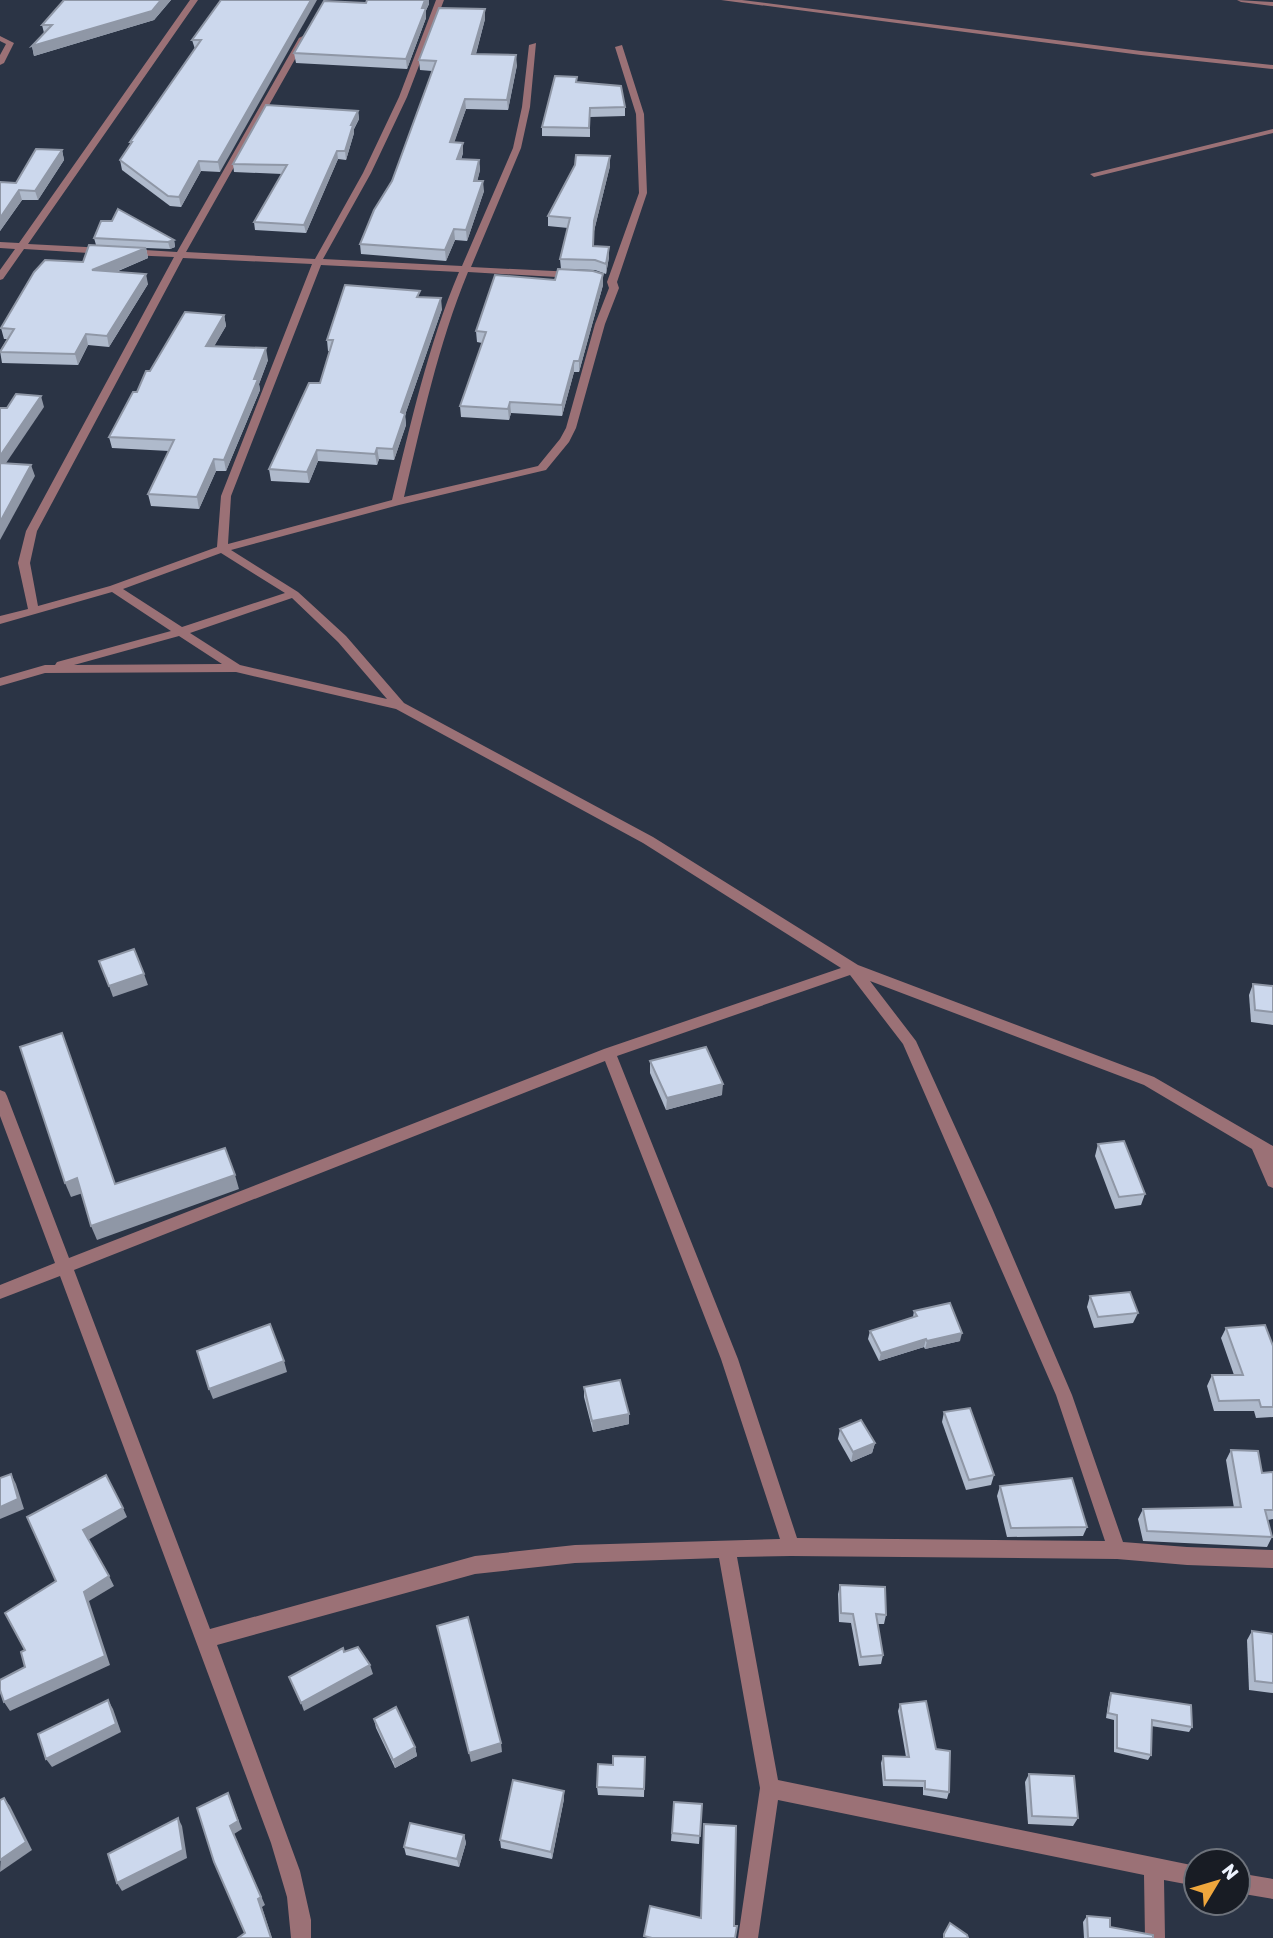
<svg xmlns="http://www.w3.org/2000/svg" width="1273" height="1938" viewBox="0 0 1273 1938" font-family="Rubik,sans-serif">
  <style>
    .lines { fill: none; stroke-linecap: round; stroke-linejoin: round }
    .street { fill: #9b7176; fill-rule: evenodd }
    .wall { fill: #afbacc }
    .shaded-wall { fill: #8f97a6 }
    .building { fill: #ccd8ed; stroke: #8f97a6; stroke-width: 2 }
  </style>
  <rect width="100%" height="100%" fill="#2b3445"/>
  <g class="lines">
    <g class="street">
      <polygon points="190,0 198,0 28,244 105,248 110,251 105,254 24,249 3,279 0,280 0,270 15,249 0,248 0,242 19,243"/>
      <path d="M436 0H444L407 97 371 173 323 259 462 266 513 148 522 107 529 45 536 43 530 107 521 148 471 267 574 272 579 275 574 278 468 272C438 345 422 421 404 497L538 466 560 439 566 428 595 324 609 288 607 282 639 193 636 114 615 47 622 45 644 114 647 193 617 282 619 288 605 324 576 428 569 442 546 470 399 505 231 550 298 592 346 636 404 703 653 837 858 965 1154 1077 1273 1146V1188L1268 1186 1252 1149 1144 1085 870 981 916 1041 992 1208 1072 1395 1123 1542 1187 1547 1273 1550V1568L1187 1565 1117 1559 791 1556 737 1557 778 1780 1196 1866V1886L1164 1880 1165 1938H1145L1144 1875 778 1800 758 1938H738L760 1788 719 1558 575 1563 475 1574 217 1645 300 1871 311 1920V1938H291L287 1897 271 1843 60 1276 0 1299V1285L55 1263 0 1116V1090L5 1092 7 1096 69 1258 604 1049 841 968 643 843 396 709 236 672 45 673 0 686V678L45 665H55L57 662 171 631 112 592 0 624V616L28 609 18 563 26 531 174 257 129 255 124 252 129 249 177 252 299 38 303 36 307 38 186 252 315 259 363 173 399 97ZM183 258 312 264 221 496 217 547 110 586 38 606 30 563 37 531ZM321 265 459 272C428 345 411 423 392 500L228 544 231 496ZM221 553 285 593 182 627 123 589ZM292 598 338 642 387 699 240 665 190 633ZM179 636 222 664 74 665ZM850 975 903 1044 1056 1395 1105 1541 797 1538 738 1359 617 1056ZM605 1061 721 1359 780 1539 575 1545 475 1556 210 1629 74 1270Z"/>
      <polygon points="721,0 742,0 1141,51 1273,65 1273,69 1141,55"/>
      <polygon points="1237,0 1273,2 1273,6 1241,2"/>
      <polygon points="0,36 14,43 4,63 0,65 0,55 6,44 0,41"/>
      <polygon points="1273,129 1273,133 1094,177 1090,174"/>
      <polygon points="1238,1873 1273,1879 1273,1899 1238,1893"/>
    </g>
  </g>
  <g class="wall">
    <polygon points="64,0 171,0 154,20 34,56 32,46 44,33 42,25"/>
    <polygon points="221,0 220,172 201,171 181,207 170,206 122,170 120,160 131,144 130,142 195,49 192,40"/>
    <polygon points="367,0 429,0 429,4 426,10 426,18 407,69 296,63 294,53 366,3"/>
    <polygon points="485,9 485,19 476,54 517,65 508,110 466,109 454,142 463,143 463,153 461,160 479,160 480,170 477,181 484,191 467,241 455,240 446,261 361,254 360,244 392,181 432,71 420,70 419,60"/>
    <polygon points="577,82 625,107 625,116 590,117 590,137 542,136 542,127"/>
    <polygon points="358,111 359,119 354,129 354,133 346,160 338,159 306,233 255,230 254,222 282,174 234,172 233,164"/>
    <polygon points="62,150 64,160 38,200 22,200 0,231 0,182 16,183"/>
    <polygon points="610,166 594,231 593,246 609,247 609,257 606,274 595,270 561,269 560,259 568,228 548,226 548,216"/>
    <polygon points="94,238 174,240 175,247 170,249 146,248 148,258 116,272 148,284 109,347 88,345 78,365 2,363 0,351 7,339 4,339 1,328 83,262 96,245"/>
    <polygon points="603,274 603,285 579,372 574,372 562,416 511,413 509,420 461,417 460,406 482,343 477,342 476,331 555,280"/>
    <polygon points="421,297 442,309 405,415 406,425 394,460 379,459 377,465 318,461 309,483 271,481 269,469 320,383 330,351 328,351 327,340"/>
    <polygon points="224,315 226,326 214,346 268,360 259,384 260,390 226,471 216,471 199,509 151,506 148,494 169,451 112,448 109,437 150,371"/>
    <polygon points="1253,984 1273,986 1273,1025 1251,1022 1249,995"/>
    <polygon points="650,1061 722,1095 666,1110 650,1073"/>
    <polygon points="1098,1144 1145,1194 1141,1205 1115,1209 1095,1156"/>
    <polygon points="1090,1296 1138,1313 1133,1323 1094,1328 1087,1307"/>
    <polygon points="914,1311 960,1341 925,1349 924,1347 879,1361 868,1339 870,1331 913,1317"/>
    <polygon points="1226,1328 1273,1346 1273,1417 1256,1418 1254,1411 1214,1411 1207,1386 1212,1375 1234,1375 1221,1338"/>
    <polygon points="584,1387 629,1424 593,1432 584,1397"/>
    <polygon points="944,1412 994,1475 991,1485 966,1490 942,1422"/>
    <polygon points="840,1429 875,1443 872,1453 851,1462 838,1439"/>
    <polygon points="1231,1450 1262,1473 1273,1472 1273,1519 1268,1520 1272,1537 1267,1547 1143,1541 1138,1519 1143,1509 1234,1508 1226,1460"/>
    <polygon points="1000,1486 1087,1527 1083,1536 1007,1537 997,1496"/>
    <polygon points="840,1585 886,1615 884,1624 878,1624 883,1655 881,1664 859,1666 851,1623 839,1622 838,1594"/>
    <polygon points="1252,1631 1273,1634 1273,1693 1249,1690 1247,1640"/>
    <polygon points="1111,1693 1192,1727 1189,1732 1151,1726 1151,1755 1148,1760 1114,1752 1114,1720 1106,1718 1109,1698"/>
    <polygon points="900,1704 936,1749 949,1792 947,1799 923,1795 923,1787 883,1786 881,1763 883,1756 906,1757 898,1711"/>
    <polygon points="374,1719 415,1747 417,1756 395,1768 376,1728"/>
    <polygon points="645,1757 644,1797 598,1795 597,1787"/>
    <polygon points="1029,1774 1078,1818 1073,1826 1028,1824 1025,1782"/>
    <polygon points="564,1791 564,1799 552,1859 501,1848 500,1840"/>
    <polygon points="674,1802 702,1804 699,1844 671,1841"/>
    <polygon points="464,1835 466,1843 459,1867 406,1855 404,1847"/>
    <polygon points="1087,1916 1110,1927 1153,1938 1084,1938 1083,1922"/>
  </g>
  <g class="shaded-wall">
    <polygon points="161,0 171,0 154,20 34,56 32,46"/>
    <polygon points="311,0 317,0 220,172 218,162"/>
    <polygon points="425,0 429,0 429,4 426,10 426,18 407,69 406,59 422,8"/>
    <polygon points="485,9 485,19 473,64 472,54"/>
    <polygon points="516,55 517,65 508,110 507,100"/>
    <polygon points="465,99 466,109 451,152 450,142"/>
    <polygon points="358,111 359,119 354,129 354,133 346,160 345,151 351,125"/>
    <polygon points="463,143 463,153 457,170 457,159"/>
    <polygon points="62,150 64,160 38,200 35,191"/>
    <polygon points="337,151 338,159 306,233 304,225"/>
    <polygon points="610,156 610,166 594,231 593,256 594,221"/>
    <polygon points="479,160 480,170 475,191 474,181"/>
    <polygon points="199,161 201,171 181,207 179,197"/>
    <polygon points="483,181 484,191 467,241 466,230"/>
    <polygon points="19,190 22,200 0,231 0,218"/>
    <polygon points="454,229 455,240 446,261 445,250"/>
    <polygon points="174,240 175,247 170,249 168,242"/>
    <polygon points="609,247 609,257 606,274 606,264"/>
    <polygon points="146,248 148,258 94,281 92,270"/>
    <polygon points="146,274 148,284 109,347 107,336"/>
    <polygon points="603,274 603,285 579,372 579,361"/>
    <polygon points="441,298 442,309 405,415 406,425 394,460 393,449 401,412"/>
    <polygon points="224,315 226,326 208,357 206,346"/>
    <polygon points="86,334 88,345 78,365 75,354"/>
    <polygon points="266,348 268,360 259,384 260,390 226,471 224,460"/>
    <polygon points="574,361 574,372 562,416 562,405"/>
    <polygon points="41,396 44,407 0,472 0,456"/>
    <polygon points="510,402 511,413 509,420 508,409"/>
    <polygon points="377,448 379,459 377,465 375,454"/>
    <polygon points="317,450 318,461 309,483 307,472"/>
    <polygon points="214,459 216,471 199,509 197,497"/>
    <polygon points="31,465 35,476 0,540 0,522"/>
    <polygon points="144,974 148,985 113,997 109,986"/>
    <polygon points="723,1084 722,1095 666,1110 667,1098"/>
    <polygon points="235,1175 239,1189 97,1240 91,1226"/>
    <polygon points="77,1178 83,1193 71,1197 65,1183"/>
    <polygon points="962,1333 960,1341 925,1349 927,1341"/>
    <polygon points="926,1339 924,1347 879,1361 881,1353"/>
    <polygon points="284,1361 287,1372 213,1399 209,1389"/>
    <polygon points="629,1414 629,1424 593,1432 592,1421"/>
    <polygon points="875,1443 872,1453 851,1462 853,1452"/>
    <polygon points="11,1474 16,1484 24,1509 0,1519 0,1507"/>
    <polygon points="123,1508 127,1517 88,1540 83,1530"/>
    <polygon points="109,1576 114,1586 89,1601 110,1665 10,1711 4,1702 84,1592"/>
    <polygon points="370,1665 373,1674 304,1711 301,1703"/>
    <polygon points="108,1700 113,1709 121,1732 52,1767 46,1759"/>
    <polygon points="501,1743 502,1752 471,1762 469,1753"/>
    <polygon points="415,1747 417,1756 395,1768 393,1760"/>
    <polygon points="564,1791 564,1799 552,1859 551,1852"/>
    <polygon points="228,1793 242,1829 234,1834 265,1905 262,1907 272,1938 271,1938 230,1826"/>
    <polygon points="4,1798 10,1806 32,1850 0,1872"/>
    <polygon points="178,1818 182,1826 187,1858 122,1891 117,1883"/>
    <polygon points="464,1835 466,1843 459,1867 457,1859"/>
  </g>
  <g class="building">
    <polygon points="64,0 161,0 152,11 32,46 52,25 42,25"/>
    <polygon points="221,0 311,0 218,162 199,161 179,197 168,196 120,160 132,142 130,142 201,40 192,40"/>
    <polygon points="367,0 425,0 422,8 426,8 406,59 294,53 324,1 366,3"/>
    <polygon points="439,8 485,9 472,54 516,55 507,100 465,99 450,142 463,143 457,159 479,160 474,181 483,181 466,230 454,229 445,250 360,244 374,210 392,181 436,61 419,60"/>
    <polygon points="555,76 577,77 576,82 621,86 625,107 590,108 589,128 542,127"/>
    <polygon points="266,105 358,111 351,125 353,125 345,151 337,151 304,225 254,222 287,165 233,164"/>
    <polygon points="36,149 62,150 35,191 19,190 0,218 0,182 16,183"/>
    <polygon points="576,155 610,156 594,221 593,246 609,247 606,264 595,260 560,259 570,218 548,216 575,165"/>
    <polygon points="118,209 174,240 168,242 94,238 101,221 112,221"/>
    <polygon points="89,245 146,248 92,270 146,274 107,336 86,334 75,354 0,352 14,329 1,328 34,272 45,260 83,262"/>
    <polygon points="558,269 593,271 603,274 579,361 574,361 562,405 510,402 508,409 460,406 486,332 476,331 495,275 555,280"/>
    <polygon points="345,285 420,291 417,297 441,298 401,412 405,414 393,449 377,448 375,454 317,450 307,472 269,469 309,383 320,383 333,340 327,340"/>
    <polygon points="185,312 224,315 206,346 266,348 254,379 258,379 224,460 214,459 197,497 148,494 174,440 109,437 133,392 137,392 146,371 150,371"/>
    <polygon points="16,394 41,396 0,456 0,408 7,408"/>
    <polygon points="0,463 31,465 0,522"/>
    <polygon points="134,949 144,974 109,986 99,961"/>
    <polygon points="1253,984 1273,986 1273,1012 1255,1010"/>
    <polygon points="62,1033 115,1184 225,1148 235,1175 91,1226 77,1178 65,1183 20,1047"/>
    <polygon points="706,1047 723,1084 667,1098 650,1061"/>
    <polygon points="1124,1141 1145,1194 1119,1197 1098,1144"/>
    <polygon points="1130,1292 1138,1313 1098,1317 1090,1296"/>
    <polygon points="950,1303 962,1333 927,1341 926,1339 881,1353 870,1331 917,1316 914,1311"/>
    <polygon points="270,1324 284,1361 209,1389 197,1351"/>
    <polygon points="1265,1325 1273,1346 1273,1407 1261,1407 1259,1400 1219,1401 1212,1375 1243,1375 1226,1328"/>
    <polygon points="620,1380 629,1414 592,1421 584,1387"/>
    <polygon points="970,1408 994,1475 969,1480 944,1412"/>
    <polygon points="861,1420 875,1443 853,1452 840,1429"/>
    <polygon points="1231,1450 1258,1451 1262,1473 1273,1472 1273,1510 1265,1510 1272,1537 1147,1531 1143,1509 1241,1507"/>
    <polygon points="11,1474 18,1499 0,1507 0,1478"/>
    <polygon points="106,1475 123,1508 83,1530 109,1576 84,1592 105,1656 4,1702 0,1690 0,1680 25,1667 21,1652 25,1650 5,1613 56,1581 27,1517"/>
    <polygon points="1072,1478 1087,1527 1011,1528 1000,1486"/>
    <polygon points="840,1585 885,1587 886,1615 876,1614 883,1655 861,1657 853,1614 841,1613"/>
    <polygon points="468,1617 501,1743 469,1753 437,1626"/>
    <polygon points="1252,1631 1273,1634 1273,1683 1255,1681"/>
    <polygon points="358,1647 370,1665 301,1703 289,1677 343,1648 344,1652"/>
    <polygon points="1111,1693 1191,1705 1192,1727 1152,1720 1151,1755 1117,1748 1117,1715 1108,1713"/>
    <polygon points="108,1700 116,1724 46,1759 38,1734"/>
    <polygon points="926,1701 936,1749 950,1751 949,1792 925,1789 925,1781 885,1780 883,1756 909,1757 900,1704"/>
    <polygon points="396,1707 415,1747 393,1760 374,1719"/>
    <polygon points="613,1756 645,1757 644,1789 597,1787 598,1764 613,1765"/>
    <polygon points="1029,1774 1074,1776 1078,1818 1032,1816"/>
    <polygon points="513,1780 564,1791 551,1852 500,1840"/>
    <polygon points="228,1793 238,1821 230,1826 261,1897 258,1899 271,1938 238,1938 245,1933 214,1862 197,1808"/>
    <polygon points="4,1798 26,1842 0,1860 0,1800"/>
    <polygon points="674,1802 702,1804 700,1836 672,1833"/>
    <polygon points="178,1818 183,1850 117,1883 108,1854"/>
    <polygon points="410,1823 464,1835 457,1859 404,1847"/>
    <polygon points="704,1824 736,1826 734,1926 737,1926 735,1938 652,1938 644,1936 650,1906 701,1918"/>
    <polygon points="1087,1916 1110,1918 1110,1927 1153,1935 1153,1938 1088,1938"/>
    <polygon points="950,1923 967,1935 968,1938 944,1938 944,1934"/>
  </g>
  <g transform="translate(1217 1882) rotate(52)"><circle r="33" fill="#181c24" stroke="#6d727b" stroke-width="2"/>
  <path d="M0-5L12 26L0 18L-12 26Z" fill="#efa73d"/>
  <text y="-10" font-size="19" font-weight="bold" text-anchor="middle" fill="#edf3fe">N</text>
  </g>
</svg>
